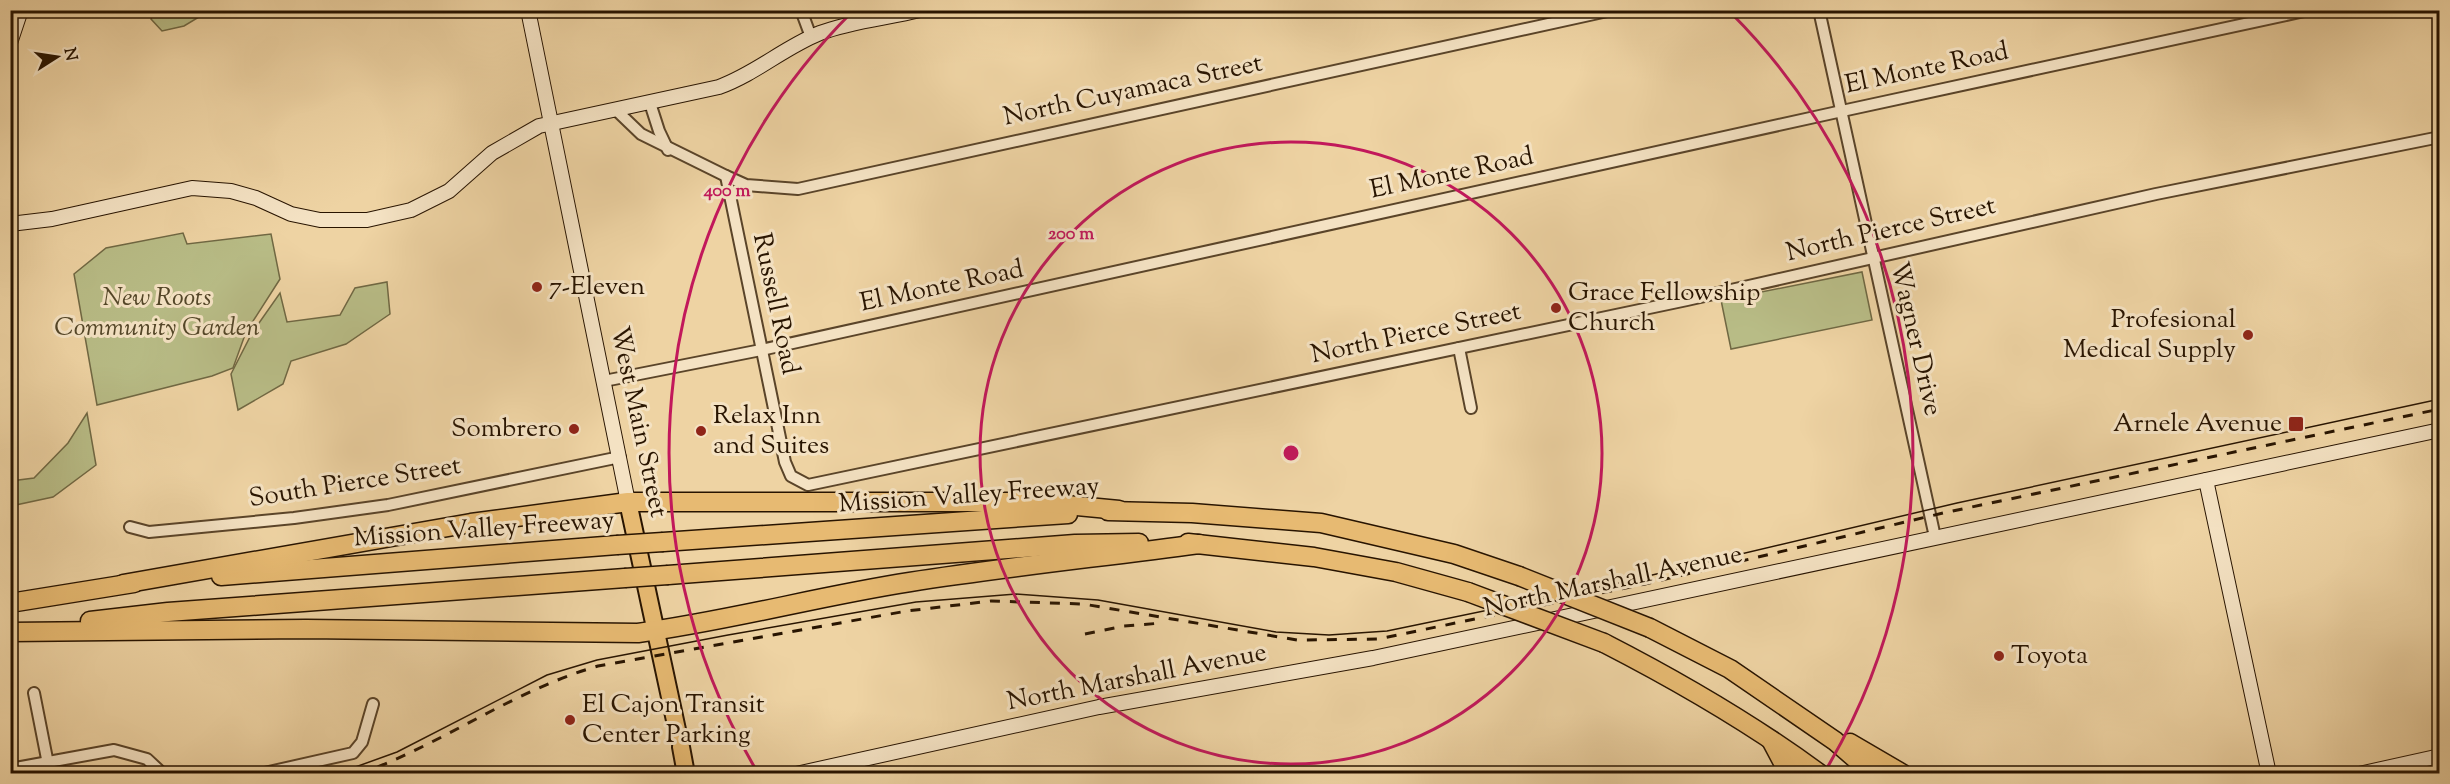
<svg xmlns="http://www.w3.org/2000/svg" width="2450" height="784" viewBox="0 0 2450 784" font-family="'Sorts Mill Goudy',serif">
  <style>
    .green { fill: #b8bc86; stroke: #706843; stroke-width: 1.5 }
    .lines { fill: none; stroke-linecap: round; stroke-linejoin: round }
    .street-casing { stroke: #5a4429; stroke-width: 14 }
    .secondary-casing { stroke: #281400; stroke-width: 16 }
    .primary-casing { stroke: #281400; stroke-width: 20 }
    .highway-casing { stroke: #281400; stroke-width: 21 }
    .street { stroke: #f4e2c3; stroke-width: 10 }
    .secondary { stroke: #f4e2c3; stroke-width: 14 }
    .primary { stroke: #e7ba72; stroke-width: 16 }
    .highway { stroke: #e7ba72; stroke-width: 18 }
    .tram { stroke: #281400; stroke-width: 1.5 }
    .rail { stroke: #281400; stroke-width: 3; stroke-dasharray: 10 10; stroke-linecap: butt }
    .highway-bridge-casing { stroke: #281400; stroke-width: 21; stroke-linecap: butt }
    .highway-bridge { stroke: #e7ba72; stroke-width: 18 }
    .ring { fill: none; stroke: #c2185b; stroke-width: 3 }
    .poi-dot { fill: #8f2418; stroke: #f4e2c3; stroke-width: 2 }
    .labels { text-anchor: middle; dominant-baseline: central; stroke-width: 6; stroke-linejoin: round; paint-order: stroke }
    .street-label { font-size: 26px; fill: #281400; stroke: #f4e2c3 }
    .poi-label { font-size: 26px; fill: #281400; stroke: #f4e2c3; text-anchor: start }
    .park-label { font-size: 26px; font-style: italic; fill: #534628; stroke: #f4e2c3 }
    .centre { fill: #c2185b; stroke: #f4e2c3; stroke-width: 3 }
    .ring-label { font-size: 18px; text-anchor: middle; font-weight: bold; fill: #c2185b; stroke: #f4e2c3; stroke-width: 6; stroke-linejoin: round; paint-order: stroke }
  </style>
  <rect width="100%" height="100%" fill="#eed3a3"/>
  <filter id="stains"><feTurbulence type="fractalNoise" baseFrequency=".00333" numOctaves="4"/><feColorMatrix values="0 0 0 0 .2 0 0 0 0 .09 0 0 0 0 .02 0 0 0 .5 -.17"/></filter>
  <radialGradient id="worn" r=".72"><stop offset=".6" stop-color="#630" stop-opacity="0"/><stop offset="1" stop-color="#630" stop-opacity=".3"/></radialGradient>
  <g class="green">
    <polygon points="154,11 154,10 205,11 204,14 184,26 162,31 151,19"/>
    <polygon points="183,233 187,244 271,234 280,279 246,332 233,368 212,376 97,405 74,274 106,248"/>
    <polygon points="1862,272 1872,320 1731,349 1721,300"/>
    <polygon points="387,282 390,314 346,344 291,361 283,384 238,410 231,374 252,333 280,293 287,322 340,315 355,288"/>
    <polygon points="87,413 96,465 53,497 11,506 11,481 34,478 68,443"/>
  </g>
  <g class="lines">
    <g class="street-casing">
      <g id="street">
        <polyline points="801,10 811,37"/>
        <polyline points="1819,10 1935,537"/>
        <polyline points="650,103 659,131 668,150"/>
        <polyline points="616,110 641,134 726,176 746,185 798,189 1612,10"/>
        <polyline points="726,176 785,462 791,476 808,485 1687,300 2156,194 2440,137"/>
        <polyline points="1459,348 1471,408"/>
        <polyline points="604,381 761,350 1842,111 2309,10"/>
        <polyline points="130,527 149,532 294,518 388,505 620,457"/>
        <polyline points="34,693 50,774"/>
        <polyline points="10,769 114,750 147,759 163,774"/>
        <polyline points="260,774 353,753 362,742 373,704"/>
      </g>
    </g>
    <g class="secondary-casing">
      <g id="secondary">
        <polyline points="528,10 628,502"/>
        <polyline points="10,43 21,10"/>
        <path d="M10 224 52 219 192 188 231 191 256 198 291 214 320 220H367L411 210 449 191 492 153 539 126 719 87C757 73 783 48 820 33 851 21 888 18 920 10"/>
        <polyline points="2206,480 2269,774"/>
        <polyline points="796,774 1099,707 1373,658 2440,430"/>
        <polyline points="2359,774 2440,756"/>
      </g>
    </g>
    <g class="primary-casing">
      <g id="primary">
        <polyline points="628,502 679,739"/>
        <polyline points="681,747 686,774"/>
      </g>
    </g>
    <g class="highway-casing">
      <g id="highway">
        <polyline points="1108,511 1192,513 1321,523 1454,554 1519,576"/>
        <polyline points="663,542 1068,514"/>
        <polyline points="1188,543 1314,557 1396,572 1468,592"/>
        <polyline points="668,575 1075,544 1139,543"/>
        <polyline points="221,576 617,545"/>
        <polyline points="123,584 471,523 628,502 1035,502 1119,510"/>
        <polyline points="10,603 134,583"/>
        <polyline points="90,621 168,612 625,578"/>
        <polyline points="1650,628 1730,669 1835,741 1873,774"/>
        <path d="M10 632 306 629 638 633C729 621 819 596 910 582 1006 567 1103 557 1199 544"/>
        <path d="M1604 643C1680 682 1751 723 1820 774"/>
        <polyline points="1771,740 1789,774"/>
        <polyline points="1850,743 1903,774"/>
      </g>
    </g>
    <use href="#street" class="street"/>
    <use href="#secondary" class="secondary"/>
    <use href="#primary" class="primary"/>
    <use href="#highway" class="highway"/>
    <polyline class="tram" points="336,774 397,752 547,675 597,660 728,635 916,602 1016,594 1098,600 1276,632 1329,635 1387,631 1610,585 1957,503 2440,399"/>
    <g class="rail">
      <polyline points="1085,634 1124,626 1162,623"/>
      <path d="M359 774C443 744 512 691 598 666L907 611 991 601 1083 604 1297 640 1378 639 1645 584 1943 513 2440 409"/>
    </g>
    <g class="highway-bridge-casing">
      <g id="highway-bridge">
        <polyline points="617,545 663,542"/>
        <polyline points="1519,576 1650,628"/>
        <polyline points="625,578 668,575"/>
        <polyline points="1468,592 1604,643"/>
      </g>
    </g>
    <use href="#highway-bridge" class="highway-bridge"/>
  </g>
  <g class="ring">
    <circle cx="1291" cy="453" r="311"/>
    <path d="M758 773A622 622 0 0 1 851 13M1731 13A622 622 0 0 1 1824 773"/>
  </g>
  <g class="poi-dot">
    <circle cx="537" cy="287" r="6"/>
    <circle cx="1556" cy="308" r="6"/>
    <circle cx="2248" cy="335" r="6"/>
    <rect x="2288" y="416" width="16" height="16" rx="3"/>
    <circle cx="574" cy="429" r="6"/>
    <circle cx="701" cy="431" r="6"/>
    <circle cx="1999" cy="656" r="6"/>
    <circle cx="570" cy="720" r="6"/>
  </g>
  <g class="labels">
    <g class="street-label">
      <text transform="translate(1927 69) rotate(-12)">El Monte Road</text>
      <text transform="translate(1133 91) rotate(-12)">North Cuyamaca Street</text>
      <text transform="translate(1452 174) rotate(-12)">El Monte Road</text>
      <text transform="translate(1891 230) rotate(-13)">North Pierce Street</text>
      <text transform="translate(942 287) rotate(-12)">El Monte Road</text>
      <text transform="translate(775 304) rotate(78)">Russell Road</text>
      <text transform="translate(1416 334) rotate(-12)">North Pierce Street</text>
      <text transform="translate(1915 339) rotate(77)">Wagner Drive</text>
      <text transform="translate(638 422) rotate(78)">West Main Street</text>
      <text transform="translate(355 483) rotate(-9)">South Pierce Street</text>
      <text transform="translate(969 496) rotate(-4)">Mission Valley Freeway</text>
      <text transform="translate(484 530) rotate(-4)">Mission Valley Freeway</text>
      <text transform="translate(1613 582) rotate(-12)">North Marshall Avenue</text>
      <text transform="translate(1137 678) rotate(-11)">North Marshall Avenue</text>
    </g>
    <g class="poi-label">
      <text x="549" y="287">7-Eleven</text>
      <text x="1568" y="293">Grace Fellowship<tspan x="1568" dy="30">Church</tspan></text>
      <text x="2236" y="320" text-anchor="end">Profesional<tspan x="2236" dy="30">Medical Supply</tspan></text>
      <text x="713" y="416">Relax Inn<tspan x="713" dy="30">and Suites</tspan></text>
      <text x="2282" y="424" text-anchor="end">Arnele Avenue</text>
      <text x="562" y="429" text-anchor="end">Sombrero</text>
      <text x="2011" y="656">Toyota</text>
      <text x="582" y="705">El Cajon Transit<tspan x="582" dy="30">Center Parking</tspan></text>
    </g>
    <g class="park-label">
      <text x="157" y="298">New Roots<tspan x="157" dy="30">Community Garden</tspan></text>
    </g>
  </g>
  <circle cx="1291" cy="453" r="9" class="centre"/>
  <g class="ring-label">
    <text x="727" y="196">400 m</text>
    <text x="1071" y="239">200 m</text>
  </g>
  <rect width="2450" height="784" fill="none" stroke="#eed3a3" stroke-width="36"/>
  <rect x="12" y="12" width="2426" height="760" fill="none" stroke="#281400" stroke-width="3"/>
  <rect x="18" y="18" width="2414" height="748" fill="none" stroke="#281400" stroke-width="1.5"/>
  <g transform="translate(57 57) rotate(78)" stroke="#f4e2c3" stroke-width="4.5" paint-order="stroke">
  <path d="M0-4.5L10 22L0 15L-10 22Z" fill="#281400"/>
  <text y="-9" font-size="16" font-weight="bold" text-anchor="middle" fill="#281400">N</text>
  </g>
  <rect width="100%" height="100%" filter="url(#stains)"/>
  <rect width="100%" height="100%" fill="url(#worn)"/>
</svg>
